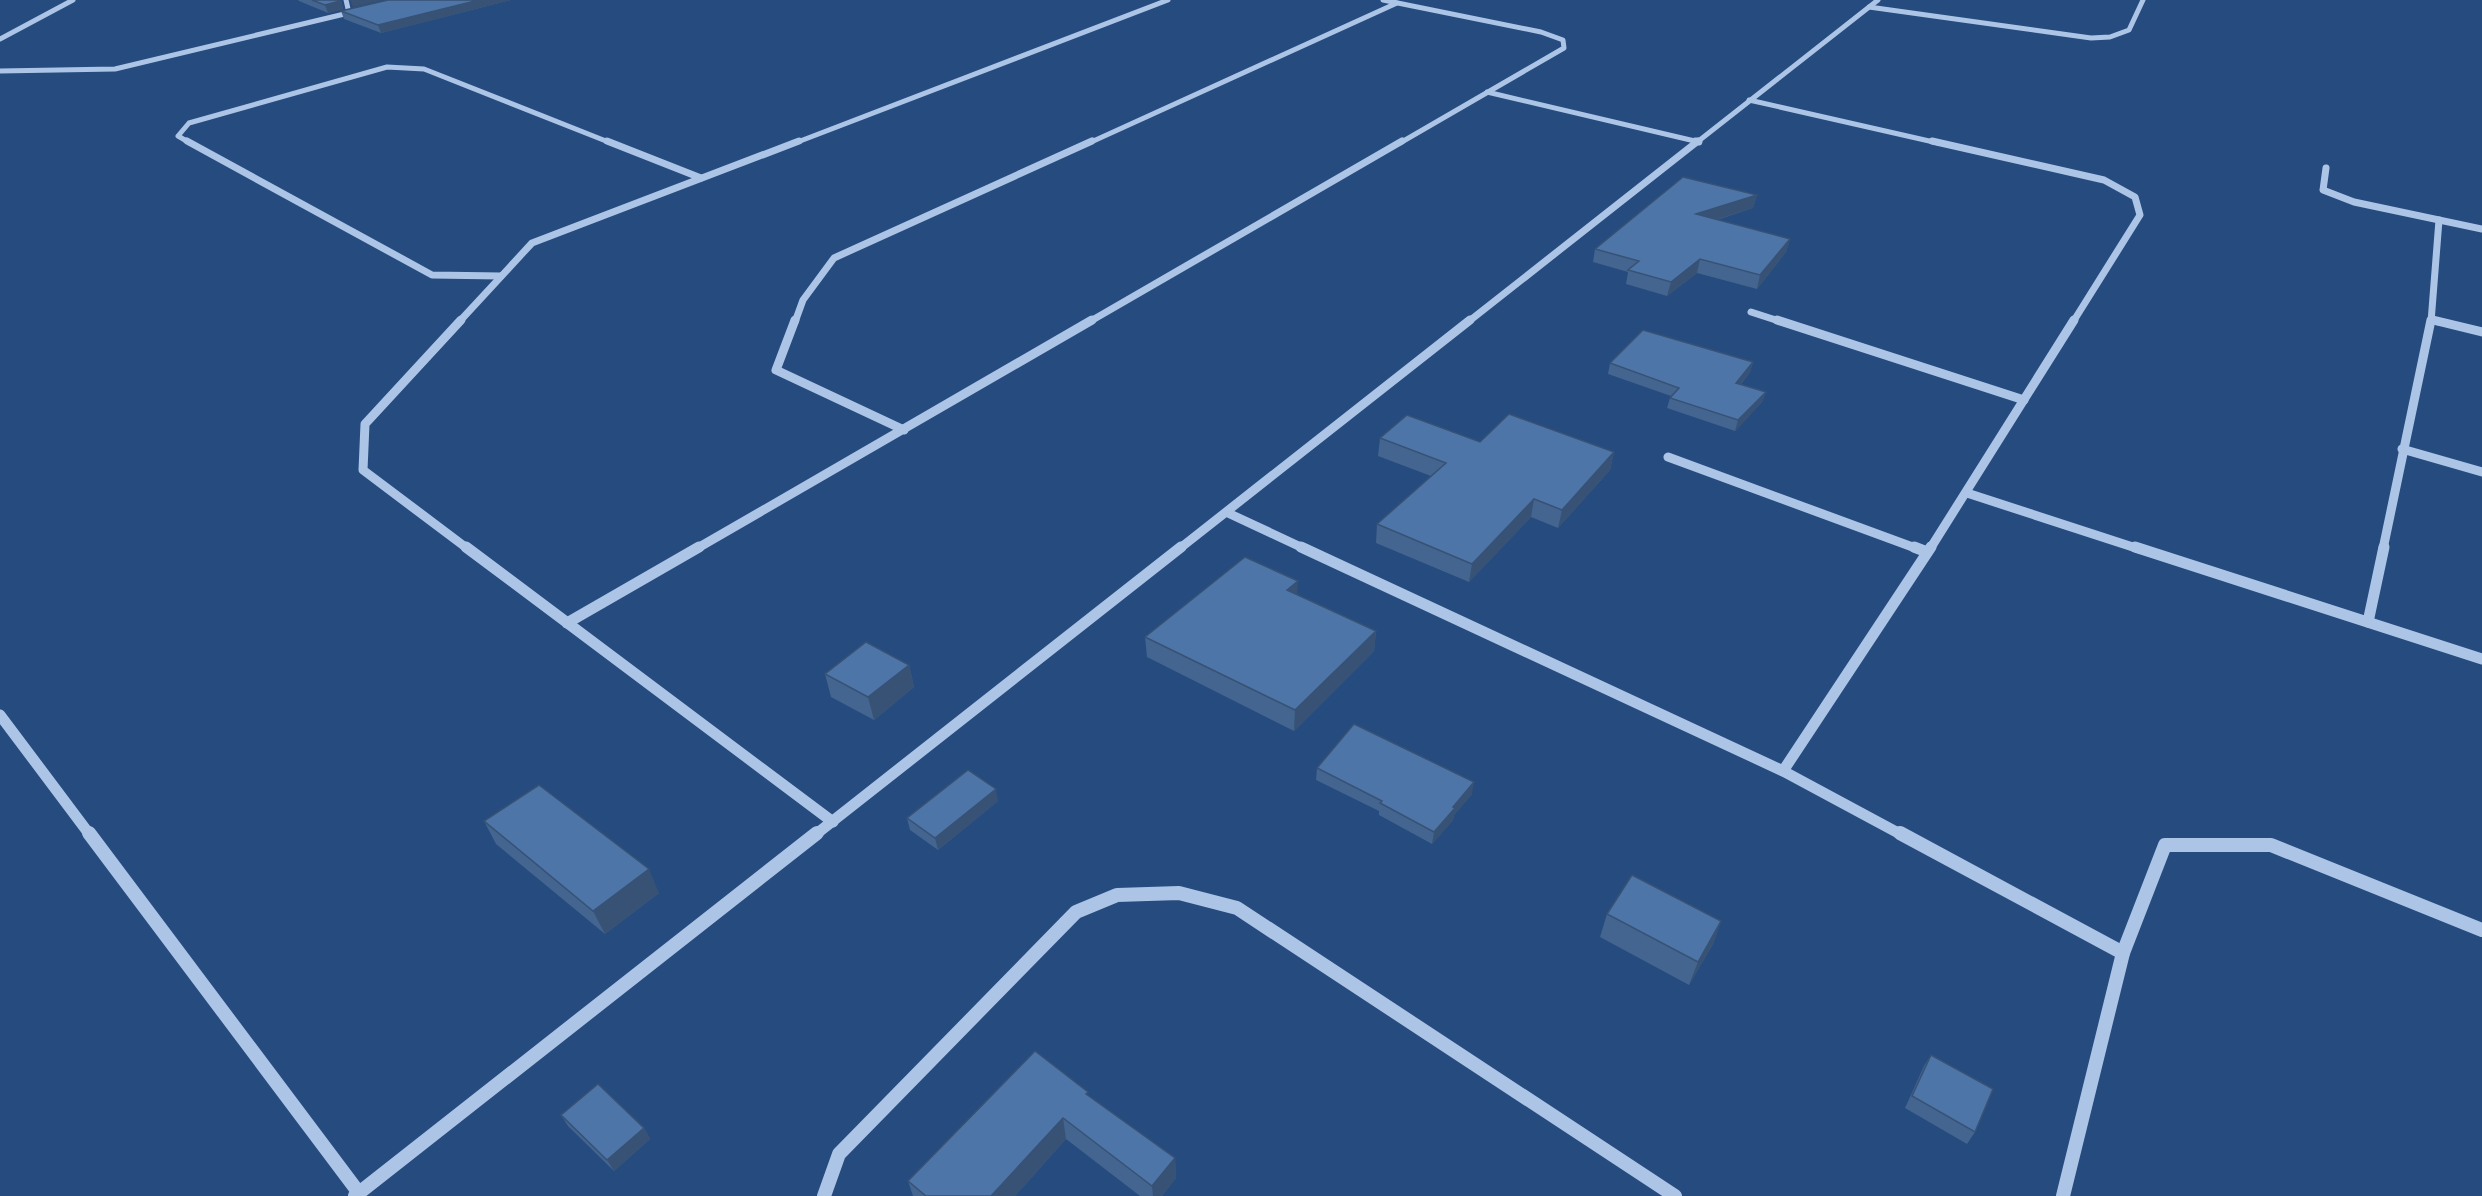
<svg xmlns="http://www.w3.org/2000/svg" width="2482" height="1196" viewBox="0 0 2482 1196" font-family="Rubik,sans-serif">
  <style>
    .lines { fill: none; stroke-linecap: round; stroke-linejoin: round }
    .minor-far4 { stroke: #acc5e6; stroke-width: 5 }
    .minor-far3 { stroke: #acc5e6; stroke-width: 7 }
    .minor-far2 { stroke: #acc5e6; stroke-width: 9 }
    .minor-far1 { stroke: #acc5e6; stroke-width: 11 }
    .minor { stroke: #acc5e6; stroke-width: 14 }
    .wall { fill: #436590 }
    .shaded-wall { fill: #375275 }
    .building { fill: #4e75a7; stroke: #375275; stroke-width: 1.5 }
  </style>
  <rect width="100%" height="100%" fill="#264b7f"/>
  <g class="lines">
    <g class="minor-far4">
      <polyline points="346,0 349,13"/>
      <polyline points="1383,0 1541,32 1563,40 1564,48 1400,143"/>
      <polyline points="1869,7 2091,38 2110,37 2129,30 2143,0"/>
      <polyline points="0,39 73,0"/>
      <polyline points="0,71 115,69 357,11"/>
      <polyline points="1487,92 1699,142"/>
      <polyline points="1749,100 1938,143"/>
      <polyline points="190,143 178,136 189,123 387,67 424,69 611,143"/>
      <polyline points="795,143 1168,0"/>
      <polyline points="1089,143 1397,3"/>
      <polyline points="1696,143 1878,0"/>
    </g>
    <g class="minor-far3">
      <polyline points="187,141 432,275 501,276"/>
      <polyline points="607,141 701,178"/>
      <polyline points="1695,141 1699,142"/>
      <polyline points="1932,141 2104,180 2135,197 2140,215 2073,322"/>
      <polyline points="2326,168 2323,190 2354,202 2482,229"/>
      <polyline points="1751,312 1782,322"/>
      <polyline points="2431,320 2439,322"/>
      <polyline points="459,322 532,243 799,141"/>
      <polyline points="795,322 803,300 834,258 1092,141"/>
      <polyline points="1089,322 1402,141"/>
      <polyline points="1468,322 1698,141"/>
      <polyline points="2431,322 2439,220"/>
    </g>
    <g class="minor-far2">
      <polyline points="461,320 365,424 363,470 468,549"/>
      <polyline points="795,320 776,370 904,430"/>
      <polyline points="1777,320 2024,400"/>
      <polyline points="2433,320 2482,332"/>
      <polyline points="2402,449 2482,472"/>
      <polyline points="1668,457 1918,549"/>
      <polyline points="1967,493 2139,549"/>
      <polyline points="1228,513 1305,549"/>
      <polyline points="696,549 1092,320"/>
      <polyline points="1179,549 1470,320"/>
      <polyline points="1930,549 2074,320"/>
      <polyline points="2383,549 2431,320"/>
    </g>
    <g class="minor-far1">
      <polyline points="466,547 833,822"/>
      <polyline points="1301,547 1783,771 1902,835"/>
      <polyline points="1914,547 1927,552"/>
      <polyline points="2135,547 2482,659"/>
      <polyline points="2368,622 2384,547"/>
      <polyline points="567,623 699,547"/>
      <polyline points="0,715 90,835"/>
      <polyline points="1783,771 1931,547"/>
      <polyline points="815,835 1181,547"/>
    </g>
    <g class="minor">
      <polyline points="89,833 359,1193"/>
      <polyline points="1900,833 2123,953"/>
      <polyline points="355,1196 817,833"/>
      <polyline points="824,1196 839,1154 1076,912 1117,895 1179,893 1237,908 1675,1196"/>
      <polyline points="2063,1196 2123,953 2165,845 2271,845 2482,930"/>
    </g>
  </g>
  <g class="wall">
    <polygon points="298,0 341,0 343,9 328,13 299,1"/>
    <polygon points="388,0 511,0 381,33 344,19 341,11"/>
    <polygon points="1757,195 1753,208 1717,220 1790,239 1786,252 1757,289 1697,273 1667,296 1626,284 1628,272 1593,262 1595,249"/>
    <polygon points="1753,362 1750,372 1741,384 1766,392 1762,402 1735,431 1667,408 1670,398 1671,396 1608,374 1610,363"/>
    <polygon points="1380,438 1480,442 1614,452 1610,470 1558,528 1531,517 1469,582 1376,543 1377,524 1431,476 1378,456"/>
    <polygon points="1297,595 1376,631 1374,651 1294,731 1147,657 1145,637"/>
    <polygon points="909,665 914,687 874,720 831,697 825,674"/>
    <polygon points="1317,768 1472,794 1454,815 1453,820 1432,844 1379,815 1379,811 1316,780"/>
    <polygon points="998,801 938,850 910,830 907,818"/>
    <polygon points="484,821 659,893 605,934 496,844"/>
    <polygon points="1607,914 1721,921 1713,944 1689,985 1600,937"/>
    <polygon points="1931,1055 1975,1132 1967,1144 1905,1108 1924,1066"/>
    <polygon points="1088,1096 1175,1158 1176,1178 1162,1196 1140,1196 1066,1139 1015,1196 913,1196 908,1181"/>
    <polygon points="561,1115 644,1128 650,1139 614,1171 568,1126"/>
  </g>
  <g class="shaded-wall">
    <polygon points="340,0 341,0 343,9 328,13 325,5"/>
    <polygon points="350,0 383,0 353,7"/>
    <polygon points="479,0 511,0 381,33 378,25"/>
    <polygon points="1757,195 1753,208 1693,227 1696,214"/>
    <polygon points="1790,239 1786,252 1757,289 1760,275"/>
    <polygon points="1700,259 1697,273 1667,296 1671,282"/>
    <polygon points="1753,362 1750,372 1733,393 1736,383"/>
    <polygon points="1766,392 1762,402 1735,431 1738,420"/>
    <polygon points="1614,452 1610,470 1558,528 1562,510"/>
    <polygon points="1534,499 1531,517 1469,582 1472,564"/>
    <polygon points="1298,581 1297,601 1287,590"/>
    <polygon points="1376,631 1374,651 1294,731 1295,710"/>
    <polygon points="909,665 914,687 874,720 868,697"/>
    <polygon points="1474,782 1472,794 1454,815 1453,820 1432,844 1434,832 1453,807"/>
    <polygon points="996,789 998,801 938,850 935,838"/>
    <polygon points="649,869 659,893 605,934 593,911"/>
    <polygon points="1721,921 1713,944 1689,985 1698,962"/>
    <polygon points="1063,1118 1066,1139 1015,1196 991,1196"/>
    <polygon points="644,1128 650,1139 614,1171 607,1160"/>
    <polygon points="1175,1158 1176,1178 1162,1196 1153,1196 1152,1186"/>
  </g>
  <g class="building">
    <polygon points="312,0 340,0 340,1 325,5"/>
    <polygon points="388,0 479,0 378,25 341,11"/>
    <polygon points="1683,177 1757,195 1696,214 1790,239 1760,275 1700,259 1671,282 1628,270 1639,261 1595,249"/>
    <polygon points="1643,330 1753,362 1736,383 1766,392 1738,420 1670,398 1679,388 1610,363"/>
    <polygon points="1509,414 1614,452 1562,510 1534,499 1472,564 1377,524 1446,463 1380,438 1407,415 1480,442"/>
    <polygon points="1245,557 1298,581 1287,590 1376,631 1295,710 1145,637"/>
    <polygon points="866,642 909,665 868,697 825,674"/>
    <polygon points="1354,724 1474,782 1453,807 1455,808 1434,832 1380,803 1382,801 1317,768"/>
    <polygon points="968,770 996,789 935,838 907,818"/>
    <polygon points="539,785 649,869 593,911 484,821"/>
    <polygon points="1632,875 1721,921 1698,962 1607,914"/>
    <polygon points="1035,1051 1088,1092 1086,1094 1175,1158 1152,1186 1063,1118 991,1196 926,1196 908,1181"/>
    <polygon points="1931,1055 1993,1089 1975,1132 1912,1096"/>
    <polygon points="598,1084 644,1128 607,1160 561,1115"/>
  </g>
</svg>
